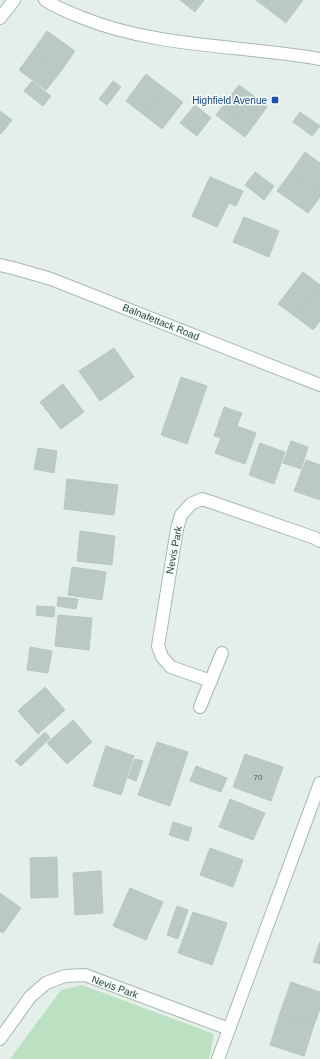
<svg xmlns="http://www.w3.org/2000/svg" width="320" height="1059" viewBox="0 0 320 1059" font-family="Arial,sans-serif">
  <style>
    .green { fill: #bce1c2 }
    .building { fill: #b9cac2; stroke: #b6c9bf }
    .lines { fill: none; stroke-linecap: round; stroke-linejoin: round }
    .minor-casing { stroke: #a6b8b0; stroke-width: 14 }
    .minor { stroke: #fff; stroke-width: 12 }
    .transit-dot { fill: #1a4fb4; stroke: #f5fbf7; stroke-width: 1.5 }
    .labels { text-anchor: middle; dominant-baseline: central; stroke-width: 3; stroke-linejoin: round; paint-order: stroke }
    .number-label { font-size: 8px; fill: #486459 }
    .transit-label { font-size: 10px; fill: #164399; stroke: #f5fbf7; text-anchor: end }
    .street-label { font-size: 10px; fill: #224236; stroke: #f5fbf7 }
  </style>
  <rect width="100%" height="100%" fill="#e4efe9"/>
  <polygon class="green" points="82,985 214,1034 209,1059 10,1059 61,990"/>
  <g class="building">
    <polygon points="180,0 204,0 195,12"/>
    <polygon points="256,0 303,0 286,23"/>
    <polygon points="47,31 75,51 61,71 33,51"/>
    <polygon points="33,51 61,71 46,90 19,70"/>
    <polygon points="146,74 164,88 144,115 126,101"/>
    <polygon points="32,81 51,96 43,106 24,91"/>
    <polygon points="113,81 121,87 107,105 99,99"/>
    <polygon points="239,85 254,96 230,126 216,115"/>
    <polygon points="164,88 183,102 162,129 144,115"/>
    <polygon points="254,96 267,107 245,137 230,126"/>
    <polygon points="195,105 211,118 197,136 180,123"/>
    <polygon points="0,111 12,120 1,134 0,133"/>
    <polygon points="300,112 320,126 312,136 293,122"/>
    <polygon points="305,152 320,163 320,193 291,172"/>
    <polygon points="255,172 274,186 264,200 245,185"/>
    <polygon points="291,172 320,193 320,197 308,213 277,191"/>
    <polygon points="210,177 243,191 236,206 229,203 217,227 192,216"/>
    <polygon points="244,217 279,231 269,257 233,242"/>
    <polygon points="303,272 320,285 296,317 278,304"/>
    <polygon points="320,285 320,321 313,330 296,317"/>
    <polygon points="114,348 134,377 100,401 79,371"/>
    <polygon points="181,377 207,386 187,444 161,435"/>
    <polygon points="63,384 84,412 61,429 40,402"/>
    <polygon points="224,407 242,413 237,426 256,433 245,464 215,453 221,438 214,436"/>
    <polygon points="291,441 308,447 301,469 283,463"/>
    <polygon points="260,443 285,452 274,484 249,475"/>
    <polygon points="38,448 57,451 54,473 34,469"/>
    <polygon points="306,460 320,465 320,500 294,491"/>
    <polygon points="67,479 118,485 114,515 64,509"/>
    <polygon points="80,531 115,536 112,565 77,561"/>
    <polygon points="72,567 106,572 102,600 68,595"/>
    <polygon points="58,597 78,599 76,609 57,606"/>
    <polygon points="37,606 55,607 54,617 36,615"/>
    <polygon points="58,615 92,618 89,650 55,646"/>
    <polygon points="30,647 52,651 48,673 27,670"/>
    <polygon points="45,687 65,710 38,734 18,711"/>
    <polygon points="73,720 92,742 67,764 47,743"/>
    <polygon points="45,732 50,738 21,766 15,761"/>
    <polygon points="157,742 188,752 170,806 138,795"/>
    <polygon points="106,746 134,756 121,795 93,786"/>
    <polygon points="245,754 283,767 271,801 233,787"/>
    <polygon points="135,759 143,761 136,781 128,778"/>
    <polygon points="196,766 227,778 221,792 190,781"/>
    <polygon points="230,799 265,813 253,840 219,827"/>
    <polygon points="173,822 192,828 188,841 169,835"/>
    <polygon points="210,848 243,860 233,887 200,875"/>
    <polygon points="57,857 58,897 31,898 30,858"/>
    <polygon points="101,871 103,913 75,915 73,873"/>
    <polygon points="130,888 163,902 146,940 113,926"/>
    <polygon points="0,893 21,908 3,933 0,931"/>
    <polygon points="177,906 188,910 178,939 167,935"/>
    <polygon points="193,912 227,923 212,965 178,953"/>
    <polygon points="320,942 320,964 313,962"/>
    <polygon points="291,982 320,992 320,1009 314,1025 280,1013"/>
    <polygon points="280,1013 314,1025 304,1056 270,1045"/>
  </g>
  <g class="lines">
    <g class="minor-casing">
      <g id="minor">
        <path d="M45 0C57 8 70 13 83 18 158 48 241 45 320 59"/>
        <polyline points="0,18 14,0"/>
        <polyline points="0,265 13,268 51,279 320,385"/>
        <polyline points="211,681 171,667 162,657 158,646 177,529 181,515 191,504 202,499 217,504 315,538 320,541"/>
        <polyline points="200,707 222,653"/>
        <polyline points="0,1039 30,997 46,983 65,976 85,975 229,1029"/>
        <polyline points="218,1059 320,783"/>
      </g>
    </g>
    <use href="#minor" class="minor"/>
  </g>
  <rect class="transit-dot" x="271" y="96" width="8" height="8" rx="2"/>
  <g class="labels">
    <g class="number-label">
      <text x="258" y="777">70</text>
    </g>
    <g class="transit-label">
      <text x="267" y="100">Highfield Avenue</text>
    </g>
    <g class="street-label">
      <text transform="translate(161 322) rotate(22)">Balnafettack Road</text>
      <text transform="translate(174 550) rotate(-79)">Nevis Park</text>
      <text transform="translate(115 987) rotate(20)">Nevis Park</text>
    </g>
  </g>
</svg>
